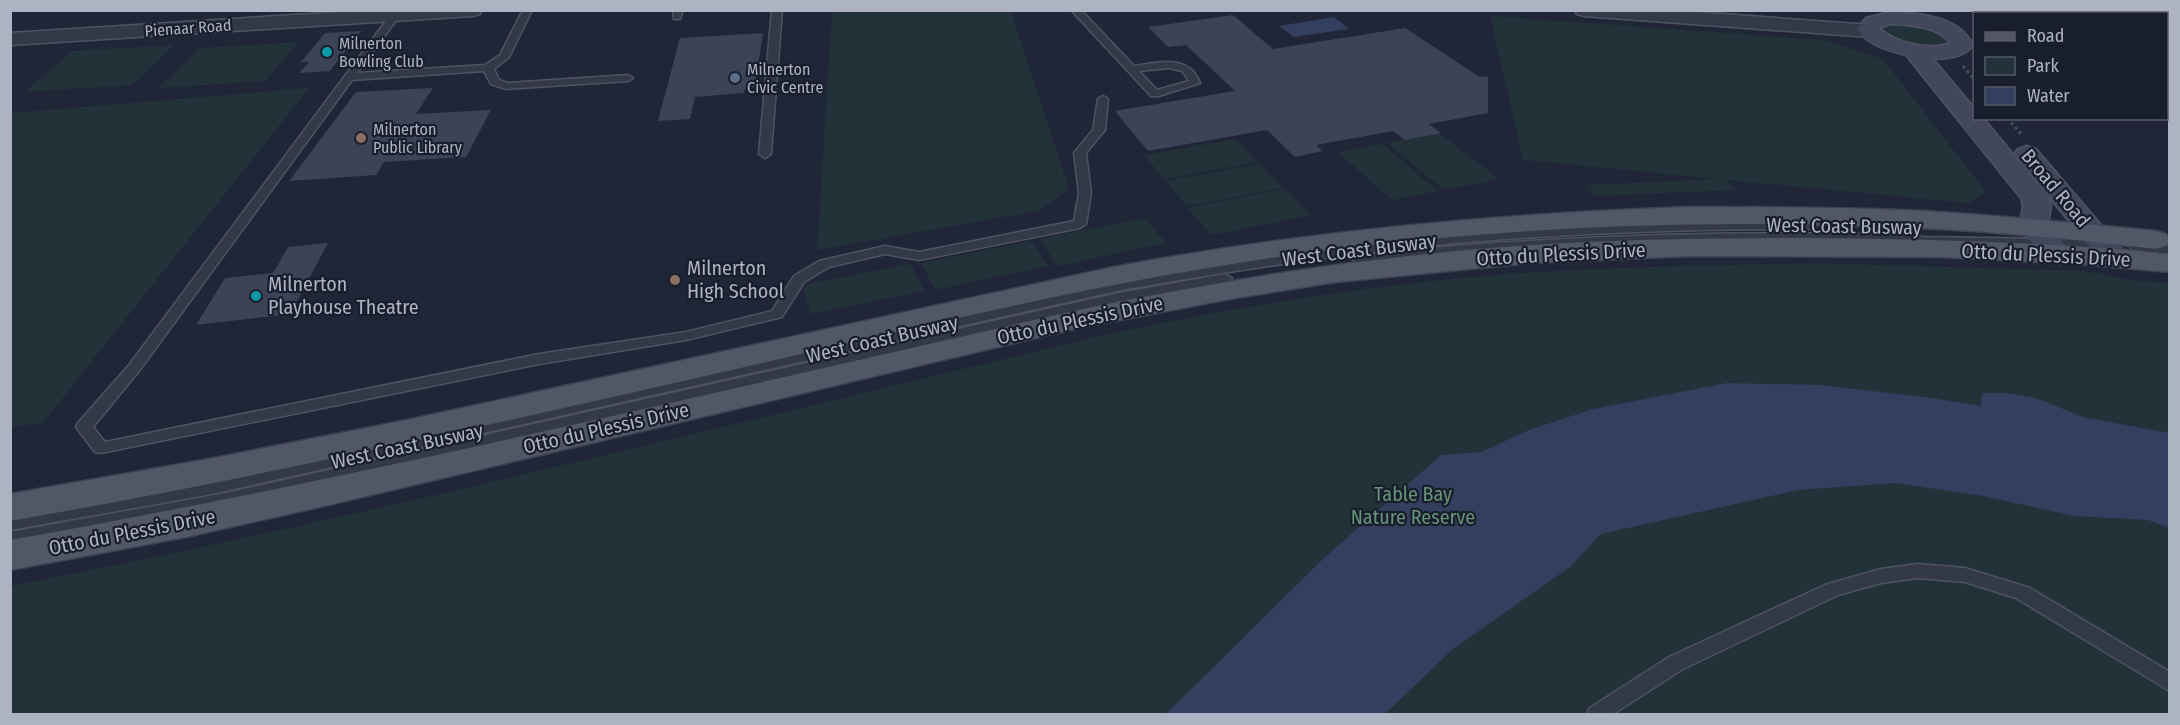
<svg xmlns="http://www.w3.org/2000/svg" width="2180" height="725" viewBox="0 0 2180 725" font-family="'Fira Sans Condensed',sans-serif">
  <style>
    .green { fill: #223238 }
    .water { fill: #343e5e }
    .building { fill: #3c4357 }
    .lines { fill: none; stroke-linecap: round; stroke-linejoin: round }
    .lane-casing { stroke: #4e5362; stroke-width: 3 }
    .street-casing { stroke: #4e5362; stroke-width: 3 }
    .secondary-casing { stroke: #4e5362; stroke-width: 3 }
    .primary-casing { stroke: #3d4251; stroke-width: 3 }
    .path { stroke: #404f56; stroke-width: 3; stroke-dasharray: 3 3; stroke-linecap: butt }
    .lane { fill: #343948; fill-rule: evenodd }
    .street { fill: #343948; fill-rule: evenodd }
    .secondary { fill: #42475b; fill-rule: evenodd }
    .primary { fill: #525768; fill-rule: evenodd }
    .culture-dot { fill: #0f9aa8; stroke: #191e2c; stroke-width: 2 }
    .service-dot { fill: #5c6f8a; stroke: #191e2c; stroke-width: 2 }
    .education-dot { fill: #8d6e63; stroke: #191e2c; stroke-width: 2 }
    .labels { text-anchor: middle; dominant-baseline: central; stroke-width: 4.5; stroke-linejoin: round; paint-order: stroke }
    .far-street-label { font-size: 16px; fill: #aeb3c4; stroke: #191e2c }
    .far-poi-label { font-size: 16px; fill: #aeb3c4; stroke: #191e2c; text-anchor: start }
    .street-label { font-size: 20px; fill: #aeb3c4; stroke: #191e2c }
    .poi-label { font-size: 20px; fill: #aeb3c4; stroke: #191e2c; text-anchor: start }
    .park-label { font-size: 20px; fill: #669479; stroke: #191e2c }
  </style>
  <rect width="100%" height="100%" fill="#202637"/>
  <g class="green">
    <polygon points="832,11 1011,11 1069,189 1038,211 817,250"/>
    <polygon points="1490,16 1824,40 1883,59 1986,192 1969,203 1727,180 1736,190 1595,196 1586,185 1717,179 1523,160"/>
    <path d="M1903 22 1939 31 1950 42C1938 51 1903 46 1890 38 1886 36 1882 32 1879 29L1882 25Z"/>
    <polygon points="299,42 265,81 159,88 199,48"/>
    <polygon points="174,45 132,85 24,92 73,51"/>
    <polygon points="309,88 42,424 11,426 11,113"/>
    <polygon points="1439,133 1499,179 1444,190 1387,143"/>
    <polygon points="1236,139 1258,162 1164,179 1144,155"/>
    <polygon points="1382,144 1438,191 1392,200 1338,152"/>
    <polygon points="1260,164 1283,188 1187,206 1166,181"/>
    <polygon points="1285,189 1311,215 1211,235 1188,208"/>
    <polygon points="1145,218 1166,243 1057,266 1040,239"/>
    <polygon points="1031,241 1048,266 935,290 921,263"/>
    <path d="M1812 263 2084 271 2136 281 2169 283V714H11V586C381 514 746 420 1113 333 1266 301 1420 277 1576 270 1655 266 1734 265 1812 263Z"/>
    <polygon points="911,264 924,291 811,314 802,285"/>
  </g>
  <g class="water">
    <polygon points="1334,17 1349,29 1294,37 1279,26"/>
    <polygon points="1727,383 1820,385 1932,398 1981,406 1982,393 2008,393 2036,398 2083,417 2169,433 2169,528 2148,520 2074,516 1983,496 1896,483 1798,490 1601,534 1570,567 1453,649 1385,714 1166,714 1324,558 1441,455 1481,452 1529,430 1593,409"/>
  </g>
  <g class="building">
    <polygon points="1233,15 1273,49 1405,28 1478,76 1488,77 1488,113 1429,124 1441,133 1405,140 1393,131 1316,145 1323,151 1295,157 1267,130 1148,151 1115,111 1235,91 1186,45 1168,47 1148,27"/>
    <polygon points="361,31 330,71 299,73 309,62 301,62 325,33"/>
    <polygon points="763,33 755,87 745,88 744,93 695,97 690,119 658,121 680,38"/>
    <polygon points="433,88 416,114 491,110 466,157 384,162 376,175 289,181 356,92"/>
    <polygon points="328,243 290,314 196,325 225,278 273,273 288,247"/>
  </g>
  <g class="lines">
    <g class="lane-casing">
      <g id="lane">
        <polygon points="523,10 532,10 509,57 494,69 499,80 507,83 628,75 633,78 628,81 506,89 491,84 484,71 352,80 139,371 93,427 105,442 539,354 686,332 772,311 794,276 819,261 885,246 919,252 1074,221 1079,193 1074,153 1093,130 1098,99 1103,96 1108,99 1105,130 1086,153 1091,193 1086,224 1080,228 919,260 885,254 829,267 804,282 782,317 686,340 539,364 101,453 95,452 76,427 78,423 129,365 392,13 400,15 357,73 485,65 500,55"/>
        <polygon points="673,10 683,10 680,19 674,19"/>
        <polygon points="772,10 782,10 771,154 765,158 759,154"/>
        <path d="M1071 10H1081L1134 66C1159 62 1189 54 1200 83L1159 96H1151ZM1169 68 1182 71 1189 81 1157 90 1139 71Z"/>
        <path d="M1724 221H1811L1817 225 1811 229C1696 229 1581 233 1467 242 1351 252 1236 270 1121 290L212 494 10 530V518L212 482 1121 282 1292 254 1464 235 1637 224Z"/>
        <path d="M1872 234 1925 237 2106 240 2113 244 2106 248 1946 244 1940 247C1877 239 1813 242 1749 242 1619 243 1489 249 1359 263L1352 259 1359 255C1529 237 1701 231 1872 234Z"/>
        <polygon points="2137,242 2170,246 2170,254 2132,249 2130,246 2132,243"/>
        <polygon points="1225,274 1232,278 1230,281 1119,301 226,505 10,545 10,532 226,493 1119,293"/>
        <polygon points="1918,564 1965,568 2030,588 2170,672 2170,691 2016,598 1965,582 1918,578 1881,583 1838,595 1683,669 1613,714 1587,714 1590,708 1669,657 1825,585 1881,569"/>
      </g>
    </g>
    <g class="street-casing">
      <g id="street">
        <polygon points="374,10 482,10 480,14 473,16 10,45 10,33"/>
        <polygon points="1575,10 1669,10 1870,25 1877,27 1880,31 1877,35 1870,37 1584,16 1577,14"/>
        <rect x="2166" y="68" width="4" height="12"/>
      </g>
    </g>
    <g class="secondary-casing">
      <g id="secondary">
        <path d="M1890 12C1919 13 1959 16 1973 45 1965 57 1947 59 1933 59L1974 108V118H1983L2048 197 2051 206 2048 225 2073 254 2068 260C2044 266 2033 244 2020 226L2023 206 2021 198 1906 55C1888 50 1869 46 1857 29L1866 18ZM1890 24C1910 25 1937 26 1950 43 1930 51 1895 43 1879 28Z"/>
        <polygon points="2027,146 2036,149 2124,252 2129,258 2124,264 2114,267 2104,264 2014,154 2018,149"/>
      </g>
    </g>
    <g class="primary-casing">
      <g id="primary">
        <path d="M1687 207C1766 207 1845 207 1924 211 2002 216 2079 223 2156 231L2166 234 2170 241 2166 246 2156 249C2076 240 1997 231 1916 228 1723 219 1530 225 1338 249 1139 273 944 321 749 366 503 422 258 478 10 521V494L209 459 407 420 1114 267C1305 231 1493 214 1687 207Z"/>
        <path d="M1808 238C1929 239 2049 242 2170 254V272L2079 264 1943 257 1689 256 1530 263 1336 282 1235 298 1083 327 324 506 186 537 10 570V540C371 476 726 389 1083 309 1200 285 1318 265 1437 253 1560 240 1684 238 1808 238Z"/>
      </g>
    </g>
    <g class="path">
      <polyline points="1963,66 1974,79"/>
      <polyline points="2007,118 2021,134"/>
    </g>
    <use href="#lane" class="lane"/>
    <use href="#street" class="street"/>
    <use href="#secondary" class="secondary"/>
    <use href="#primary" class="primary"/>
  </g>
  <g class="culture-dot">
    <circle cx="327" cy="52" r="6"/>
    <circle cx="256" cy="296" r="6"/>
  </g>
  <circle class="service-dot" cx="735" cy="78" r="6"/>
  <g class="education-dot">
    <circle cx="361" cy="138" r="6"/>
    <circle cx="675" cy="280" r="6"/>
  </g>
  <g class="labels">
    <g class="far-street-label">
      <text transform="translate(188 28) rotate(-4)">Pienaar Road</text>
    </g>
    <g class="far-poi-label">
      <text x="339" y="43">Milnerton<tspan x="339" dy="18">Bowling Club</tspan></text>
      <text x="747" y="69">Milnerton<tspan x="747" dy="18">Civic Centre</tspan></text>
      <text x="373" y="129">Milnerton<tspan x="373" dy="18">Public Library</tspan></text>
    </g>
    <g class="street-label">
      <text transform="translate(2056 188) rotate(50)">Broad Road</text>
      <text transform="translate(1844 226) rotate(1)">West Coast Busway</text>
      <text transform="translate(1359 250) rotate(-7)">West Coast Busway</text>
      <text transform="translate(1561 254) rotate(-3)">Otto du Plessis Drive</text>
      <text transform="translate(2046 255) rotate(3)">Otto du Plessis Drive</text>
      <text transform="translate(1080 320) rotate(-12)">Otto du Plessis Drive</text>
      <text transform="translate(882 339) rotate(-13)">West Coast Busway</text>
      <text transform="translate(606 428) rotate(-13)">Otto du Plessis Drive</text>
      <text transform="translate(407 446) rotate(-12)">West Coast Busway</text>
      <text transform="translate(132 532) rotate(-11)">Otto du Plessis Drive</text>
    </g>
    <g class="poi-label">
      <text x="687" y="268">Milnerton<tspan x="687" dy="23">High School</tspan></text>
      <text x="268" y="284">Milnerton<tspan x="268" dy="23">Playhouse Theatre</tspan></text>
    </g>
    <g class="park-label">
      <text x="1413" y="494">Table Bay<tspan x="1413" dy="23">Nature Reserve</tspan></text>
    </g>
  </g>
  <rect width="2180" height="725" fill="none" stroke="#aeb3c4" stroke-width="24"/>
  <rect x="1973" y="12" width="195" height="108" fill="#191e2c" stroke="#555a69" stroke-width="1.5"/>
  <rect x="1985" y="32" width="30" height="9" fill="#525768" stroke="#555a69" stroke-width="1.5"/>
  <text x="2027" y="42" font-size="18" fill="#aeb3c4">Road</text>
  <rect x="1985" y="57" width="30" height="18" fill="#223238" stroke="#555a69" stroke-width="1.5"/>
  <text x="2027" y="72" font-size="18" fill="#aeb3c4">Park</text>
  <rect x="1985" y="87" width="30" height="18" fill="#343e5e" stroke="#555a69" stroke-width="1.5"/>
  <text x="2027" y="102" font-size="18" fill="#aeb3c4">Water</text>
</svg>
